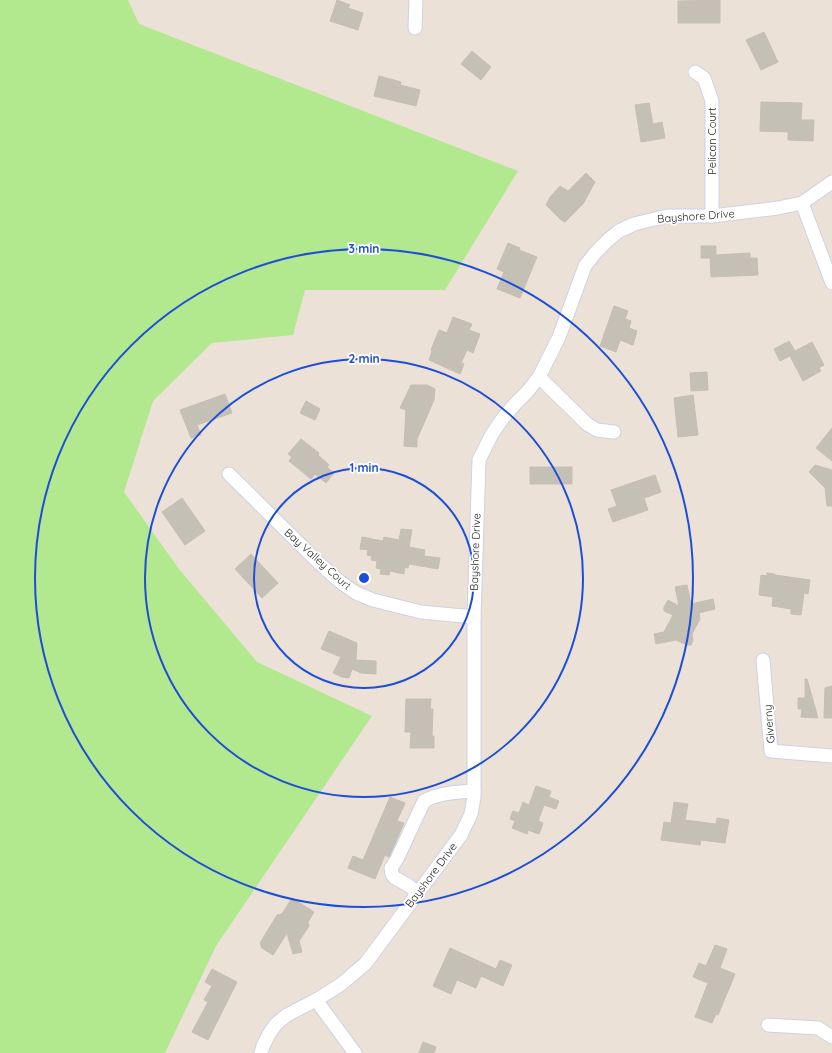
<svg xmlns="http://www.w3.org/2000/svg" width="832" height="1053" viewBox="0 0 832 1053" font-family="Quicksand,sans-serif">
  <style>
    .green { fill: #b2e88e }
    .building { fill: #c5c0b6; stroke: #c7beb1 }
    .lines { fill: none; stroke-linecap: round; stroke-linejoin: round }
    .minor-casing { stroke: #ccd2e2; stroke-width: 15 }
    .minor { stroke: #fff; stroke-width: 13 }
    .ring { fill: none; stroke: #1d4ed8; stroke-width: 2 }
    .labels { text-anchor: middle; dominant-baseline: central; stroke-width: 3.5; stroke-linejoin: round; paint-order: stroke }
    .street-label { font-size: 11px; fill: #272727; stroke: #fff }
    .centre { fill: #1d4ed8; stroke: #fff; stroke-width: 2 }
    .ring-label { font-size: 12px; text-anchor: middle; font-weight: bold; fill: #1d4ed8; stroke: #fff; stroke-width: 3.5; stroke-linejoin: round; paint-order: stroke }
  </style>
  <rect width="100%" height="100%" fill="#ece1d7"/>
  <polygon class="green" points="0,0 128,0 139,24 518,171 445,290 305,290 293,335 212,343 153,401 124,492 179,569 257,662 372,716 216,946 165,1053 0,1053"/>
  <g class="building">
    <polygon points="337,0 350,5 348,8 363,13 358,30 330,21"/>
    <polygon points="720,0 720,23 678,23 678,1"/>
    <polygon points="764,32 778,62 761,70 746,40"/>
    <polygon points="472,51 491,67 481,80 461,64"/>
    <polygon points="379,76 401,82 400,85 420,90 416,106 374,96"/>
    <polygon points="761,102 802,103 801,120 814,120 813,141 788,140 788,132 760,131"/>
    <polygon points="649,103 653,124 662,122 665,138 641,142 635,105"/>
    <polygon points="586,173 595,182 583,204 565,222 561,220 546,205 550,197 560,186 568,191"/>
    <polygon points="508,243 520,248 519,250 537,257 520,298 497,289 504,272 497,269"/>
    <polygon points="701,246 716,246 716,255 750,253 750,258 757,258 758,275 711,277 710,258 701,258"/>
    <polygon points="614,306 628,311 625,319 631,321 629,328 637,331 633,345 620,340 616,352 600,346"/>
    <polygon points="453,317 472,324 469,330 480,334 473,353 467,350 461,363 464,364 460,374 429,360 432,351 431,350 439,330 447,333"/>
    <polygon points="789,341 795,351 812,342 824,365 819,368 821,371 803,381 790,356 780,361 774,349"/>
    <polygon points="707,372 708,390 691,391 690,373"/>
    <polygon points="411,385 427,385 435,389 434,400 417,439 417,447 404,446 406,410 400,408"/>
    <polygon points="225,394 232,413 197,425 201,435 191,438 180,410"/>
    <polygon points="693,395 698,435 678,437 674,398"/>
    <polygon points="306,401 320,409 315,420 300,413"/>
    <polygon points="832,428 832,461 816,448"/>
    <polygon points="301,439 319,453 318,455 329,465 327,467 334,473 326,483 315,474 311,479 289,461 292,457 288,454"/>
    <polygon points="815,465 832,470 832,506 827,506 825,488 809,472"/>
    <rect x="530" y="467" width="42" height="17"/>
    <polygon points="655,475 661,492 644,498 648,510 613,522 608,509 617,506 611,490"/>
    <polygon points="182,498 205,531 185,545 162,512"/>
    <polygon points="401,529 412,530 409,547 425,550 424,556 440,558 438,569 409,564 408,568 405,567 404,574 390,571 389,575 380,574 381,569 376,568 377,561 371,560 372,556 367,555 368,550 360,549 362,537 383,541 384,537 399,540"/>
    <polygon points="251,554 278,583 262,598 235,569"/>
    <polygon points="767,573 775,574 775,575 810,580 808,594 804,593 801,615 791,614 791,609 772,606 773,597 759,595 761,575 767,576"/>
    <polygon points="687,585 691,604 713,599 715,609 699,613 700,619 692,634 693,640 691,645 687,645 676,640 656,644 654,634 664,632 673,615 664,611 664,607 668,600 679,606 675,587"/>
    <polygon points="329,631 357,643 356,660 376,661 376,674 361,673 352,669 349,678 342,677 333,673 341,657 321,649"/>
    <polygon points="805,679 807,679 818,718 801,717 802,709 798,709 798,698 805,698"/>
    <polygon points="832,686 832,718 824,718 825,688"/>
    <polygon points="406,699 431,699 430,709 433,709 432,736 434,736 434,748 410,748 411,732 405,732"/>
    <polygon points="536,786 551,791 549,797 559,801 556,809 544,805 538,821 543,823 539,834 528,830 527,834 512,828 515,821 510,819 513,811 519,813 523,802 529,805"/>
    <polygon points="390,797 405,803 397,821 404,823 390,855 389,857 385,855 375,879 348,868 353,856 363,860"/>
    <polygon points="674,802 688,804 685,820 716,824 717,818 729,820 725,843 701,840 700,845 661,840 664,822 671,823"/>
    <polygon points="292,898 314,912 308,922 309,926 299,941 302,952 293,954 287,933 273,955 262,948 260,943 277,915 282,914"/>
    <polygon points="715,945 727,949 720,968 735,974 718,1015 716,1014 712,1023 695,1017 708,983 693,977 699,963 706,966"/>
    <polygon points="450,948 496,969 500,960 512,965 503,986 481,976 476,988 457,980 451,994 433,986"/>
    <polygon points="212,969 237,982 208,1040 192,1032 208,1002 204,1000 212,986 205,982"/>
    <polygon points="423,1042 436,1047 434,1053 419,1053"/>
  </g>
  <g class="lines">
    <g class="minor-casing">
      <g id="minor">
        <polyline points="415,28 416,0"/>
        <polyline points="695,72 704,78 712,101 712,216"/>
        <polyline points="802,203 832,283"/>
        <polyline points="539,377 587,424 597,430 614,432"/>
        <polyline points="229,474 319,563 339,581 356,593 373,600 421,612 474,617"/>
        <polyline points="763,660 771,751 832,756"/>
        <path d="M418 893 408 885 395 878 392 874 391 868 397 859 424 801C439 793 457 792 474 791"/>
        <polyline points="316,1000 355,1053"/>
        <polyline points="768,1025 818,1028 832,1037"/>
        <polyline points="261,1053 263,1046 269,1034 276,1024 287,1015 316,1000 340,985 365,964 461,835 471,814 474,797 474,617 479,460 492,434 503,418 515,404 527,392 539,377 559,337 585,266 596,252 608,240 619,231 634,224 667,216 712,216 778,208 802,203 832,182"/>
      </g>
    </g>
    <use href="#minor" class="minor"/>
  </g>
  <g class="ring">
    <circle cx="364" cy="578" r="110"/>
    <circle cx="364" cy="578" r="219"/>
    <circle cx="364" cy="578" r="329"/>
  </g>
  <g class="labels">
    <g class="street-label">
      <text transform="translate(712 141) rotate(-90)">Pelican Court</text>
      <text transform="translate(696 216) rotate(-4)">Bayshore Drive</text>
      <text transform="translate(475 552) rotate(-88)">Bayshore Drive</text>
      <text transform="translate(318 559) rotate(42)">Bay Valley Court</text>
      <text transform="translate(769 724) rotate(-95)">Giverny</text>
      <text transform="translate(431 875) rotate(-53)">Bayshore Drive</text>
    </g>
  </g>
  <circle cx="364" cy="578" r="6" class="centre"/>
  <g class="ring-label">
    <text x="364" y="253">3 min</text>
    <text x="364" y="363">2 min</text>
    <text x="364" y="472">1 min</text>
  </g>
</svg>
